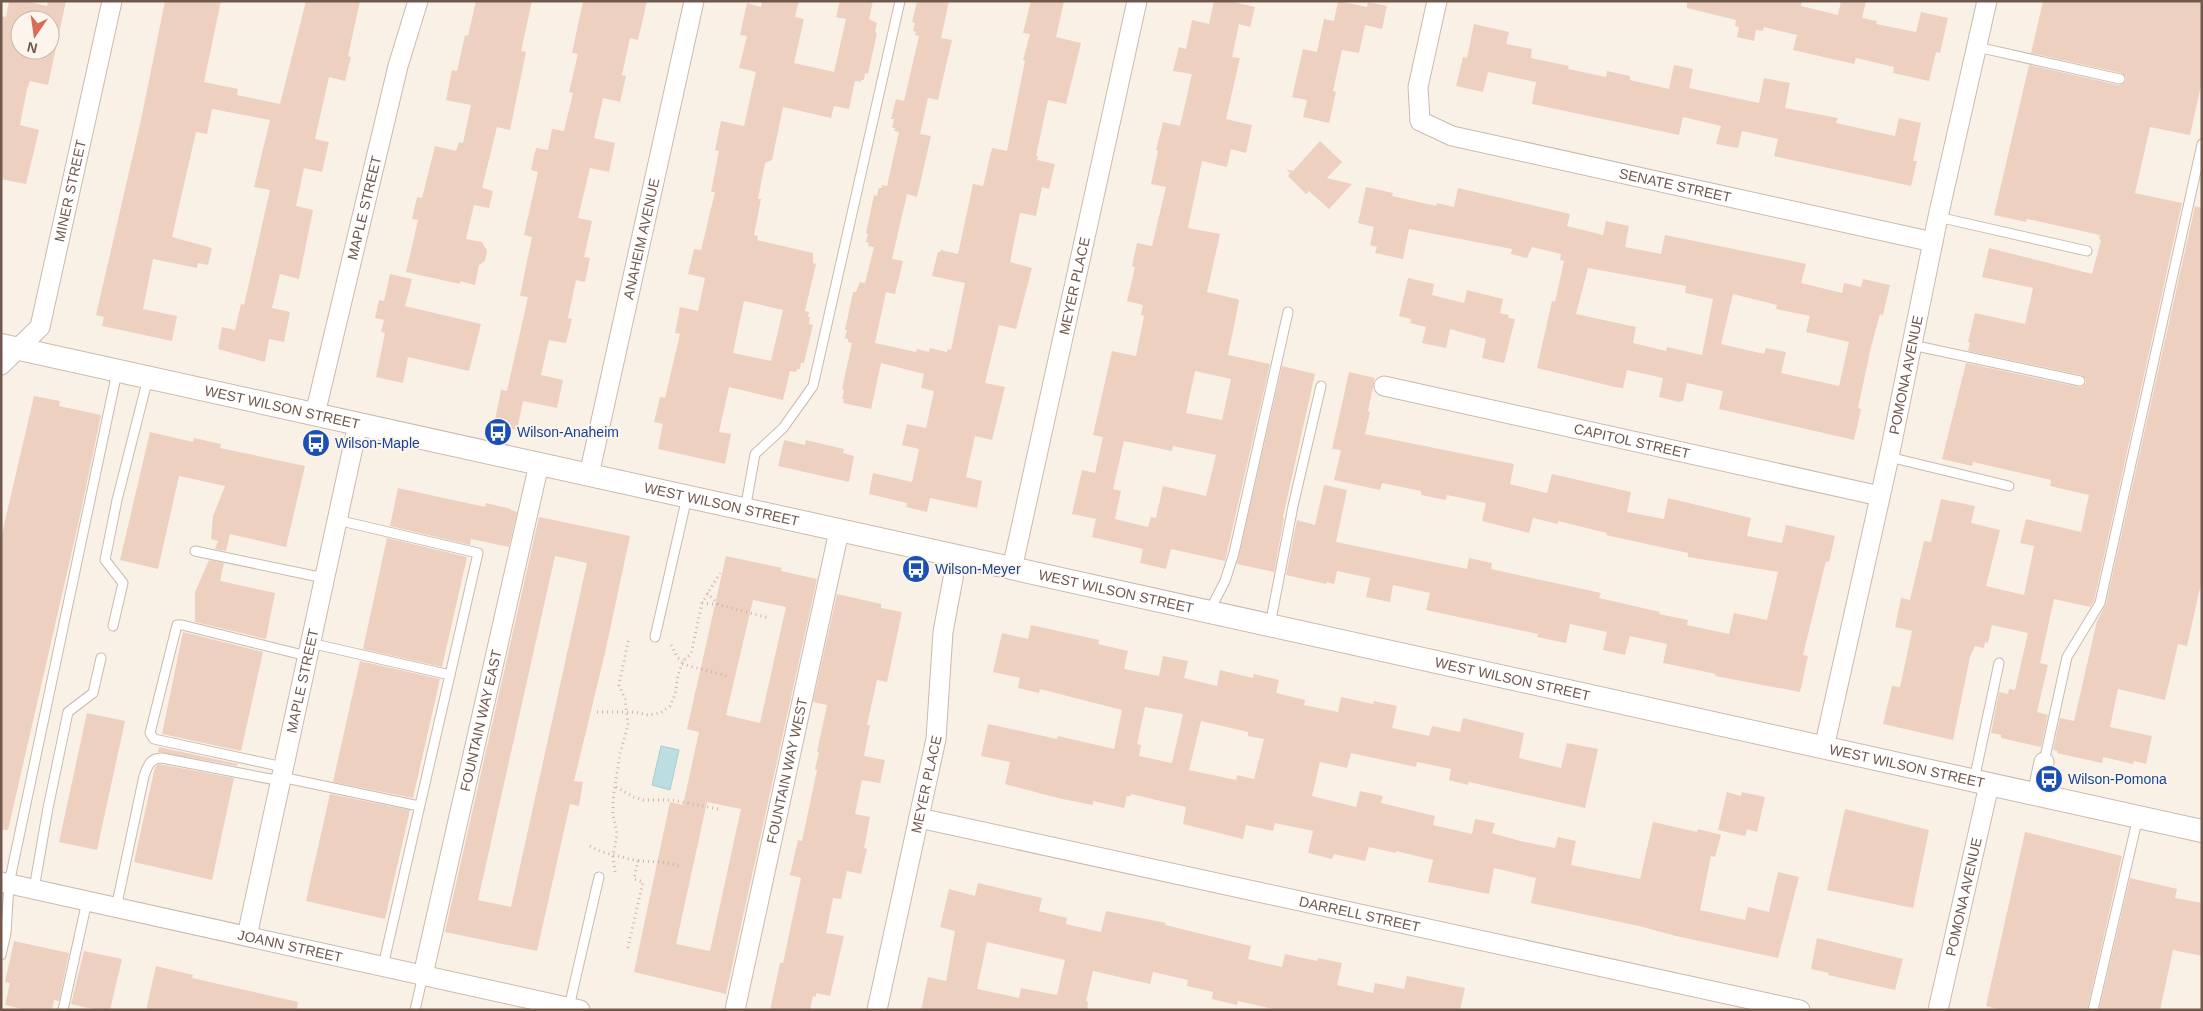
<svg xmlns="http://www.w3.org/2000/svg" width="2203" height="1011" viewBox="0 0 2203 1011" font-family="Arial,sans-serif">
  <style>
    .water { fill: #bcdee2; stroke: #a4cdd2 }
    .building { fill: #edd0c0; fill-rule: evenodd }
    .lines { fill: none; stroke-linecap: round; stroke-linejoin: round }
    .service-casing { stroke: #cbb9ad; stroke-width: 11 }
    .minor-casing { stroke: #cbb9ad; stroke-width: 21 }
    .tertiary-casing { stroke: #cbb9ad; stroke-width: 24 }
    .path { stroke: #d1b3a4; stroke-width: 3; stroke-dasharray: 1 4; stroke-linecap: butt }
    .service { stroke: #fff; stroke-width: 9 }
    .minor { stroke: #fff; stroke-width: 19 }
    .tertiary { stroke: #fff; stroke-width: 22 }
    .labels { text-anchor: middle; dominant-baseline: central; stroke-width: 4; stroke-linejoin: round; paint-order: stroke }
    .street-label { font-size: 14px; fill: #71584d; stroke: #fdf5ec }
    .transit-label { font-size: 14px; fill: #164399; stroke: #fdf5ec; text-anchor: start }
  </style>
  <rect width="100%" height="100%" fill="#faf1e6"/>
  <polygon class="water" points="661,746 679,750 670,790 652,785"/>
  <g class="building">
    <path d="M9 1H26L47 6 48 1H66L48 85 30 81 27 89 20 125 39 130 26 184 1 179V16L6 17ZM20 20H50V50H20Z"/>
    <polygon points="165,1 221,1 204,82 238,89 237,95 280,104 306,1 360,1 348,56 351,57 345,81 329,77 319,121 315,139 329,142 322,172 304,168 296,206 313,210 299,279 280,274 272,308 290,312 284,342 269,339 265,362 218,349 222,327 235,330 241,304 244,305 270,190 254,187 270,120 212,109 207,134 196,132 172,237 212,248 208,265 198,263 197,268 153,259 143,309 177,316 172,341 102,326 104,317 96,315 141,120"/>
    <polygon points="476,1 532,1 521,51 526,52 510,130 497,127 482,188 493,191 489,208 474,205 466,239 482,242 487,251 485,261 479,265 475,285 460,281 460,284 406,272 418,220 412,219 417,197 422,198 435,146 456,151 459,142 463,143 471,105 446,100 452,70 457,71 465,35 468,36"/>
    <polygon points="583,1 647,1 638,40 630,38 622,75 626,76 620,102 603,98 594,138 615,143 609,172 590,168 578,218 592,221 584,257 590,258 585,282 576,280 568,318 572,319 566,343 549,340 541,375 563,380 557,408 523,401 517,430 494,425 501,390 507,391 528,297 520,296 532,237 524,235 538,172 531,170 536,148 548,150 552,129 564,131 573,93 569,92 578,54 572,53"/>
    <path d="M762 1H799L795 17 804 19 794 63 834 72 846 19 836 17 840 1H873L869 19 877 23 875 32 877 33 868 74 865 73 864 80H861V82L855 81 849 109 834 106 831 118 783 107 772 160 765 163 758 199H761L754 235 758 236 757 240 813 253V263L816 264 805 311 809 312 808 317H810L809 324 813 325 804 363H801L800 369H797L796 372 790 371 783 400 729 387 719 432 731 434 725 464 658 449 663 424 654 422 660 397 665 398 680 334 675 333 680 307 698 311 705 278 688 274 694 249 701 250 715 192H711L719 151 715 150 721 121 744 126 756 72 739 68 747 36 740 35 747 3 761 7ZM744 301 783 310 771 361 733 353Z"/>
    <polygon points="917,1 949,1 941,38 952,40 938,100 928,98 920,134 931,136 917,197 907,194 892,259 903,261 895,294 886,292 875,343 916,352 917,349 929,352 930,348 947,352 948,349 951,350 965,283 932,276 938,252 940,252 941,250 958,254 973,184 983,186 992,148 1007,151 1025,61 1023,60 1030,34 1023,33 1031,1 1064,1 1056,37 1081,43 1066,104 1048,100 1036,156 1038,156 1037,160 1055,164 1049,189 1042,187 1036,216 1020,213 1010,262 1032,268 1016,329 999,325 985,383 1005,387 992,440 975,436 966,477 982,481 977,508 930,498 927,512 906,507 907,503 869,494 873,473 912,482 919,449 902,445 907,424 926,428 934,391 921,388 924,374 881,363 871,409 843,403 844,399 842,399 844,390 842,389 852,343 848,342 848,339 845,338 847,330 845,330 853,292 856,292 860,282 865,283 874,247 868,246 869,243 866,242 868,234 866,233 874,195 877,196 879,188 882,188 882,185 887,186 899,132 894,131 895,128 892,128 894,119 891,119 896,99 904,101 919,36 915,35 916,32 913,31 915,23 912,22"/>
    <path d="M1214 1H1230L1255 7 1250 27 1239 24 1232 57 1240 58 1226 119 1252 125 1246 153 1231 149 1227 167 1202 161 1188 228 1220 234 1207 292 1237 299 1239 301 1228 355 1270 364 1225 561 1171 549 1166 569 1140 563 1143 549 1092 537 1096 519 1072 514 1082 470 1095 473 1103 437 1093 435 1112 351 1136 356 1144 316 1141 315 1143 305 1127 301 1135 267 1132 266 1137 243 1152 246 1166 187 1151 184 1158 151 1156 150 1163 122 1180 126 1192 74 1173 71 1179 47 1186 49 1192 20 1209 24ZM1195 371 1231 379 1222 420 1186 413ZM1124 441 1172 451 1173 446 1216 455 1206 496 1163 486 1156 518 1151 517 1148 527 1115 519 1121 491 1113 489Z"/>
    <polygon points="1338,1 1367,7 1368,2 1387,6 1382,29 1365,25 1359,53 1342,50 1333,91 1336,92 1329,123 1303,117 1307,100 1292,97 1303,49 1317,52 1324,19 1334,21"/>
    <polygon points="1687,1 1802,1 1801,6 1838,15 1841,1 1866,1 1862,18 1877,21 1876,24 1916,32 1921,12 1948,18 1940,53 1936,52 1929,81 1893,73 1894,67 1856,58 1854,64 1793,50 1797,35 1764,27 1763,31 1756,30 1754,41 1737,37 1739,27 1735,26 1736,20 1687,8"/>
    <polygon points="2043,1 2202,1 2202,81 2190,135 2150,127 2135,193 2182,203 2094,601 2090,607 2054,599 2040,663 2048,665 2037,712 2048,715 2041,747 2001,738 2001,735 1991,733 1999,692 2008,694 2009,689 2015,690 2028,633 1992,625 1988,643 1985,642 1984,648 1975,646 1970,657 1953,740 1883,724 1892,686 1900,687 1912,631 1895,627 1901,598 1910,600 1924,541 1931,542 1941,499 1975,506 1971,523 2000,530 1986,586 2024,595 2034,546 2020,543 2026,519 2081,532 2089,495 2050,486 2051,480 1973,462 1972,466 1942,459 1966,363 2079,387 2082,387 2086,383 2086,379 2081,375 1968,351 1970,342 1968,342 1975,313 2025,324 2033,288 1982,277 1989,248 2092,274 2101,240 2099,239 2100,235 2027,219 2026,222 1994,215 2029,65 2119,85 2122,85 2126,81 2126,77 2121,73 2031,53"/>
    <polygon points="1474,24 1509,32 1506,44 1532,49 1531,58 1569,66 1568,69 1606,77 1607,71 1630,76 1630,80 1669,89 1674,65 1693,69 1689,88 1759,103 1764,78 1790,83 1785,108 1838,118 1836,123 1895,136 1899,118 1921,123 1913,161 1917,161 1911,186 1774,156 1778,139 1742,131 1738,148 1716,144 1721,126 1683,117 1679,135 1532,104 1536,82 1488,72 1483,92 1456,86 1463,57 1467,58"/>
    <polygon points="1320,141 1342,162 1327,178 1352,184 1329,209 1309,191 1306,194 1288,176 1290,173 1286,169 1293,171"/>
    <path d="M1366 187 1393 193 1392 196 1436 206 1437 203 1454 207 1458 188 1570 214 1567 226 1603 235 1606 221 1629 226 1625 247 1661 254 1665 235 1783 259 1806 264 1801 283 1842 293 1844 283 1861 287 1863 279 1890 285 1883 315 1880 314 1871 347 1858 408 1861 409 1854 440 1719 409 1723 391 1687 383 1683 401 1679 402 1659 397 1663 378 1627 370 1623 388 1615 387 1537 368 1552 301 1555 302 1564 261 1560 260 1561 254 1532 247 1527 258 1511 254 1512 249 1409 229 1403 259 1375 253 1377 247 1370 245 1374 227 1358 223ZM1588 268 1686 286 1685 293 1713 299 1702 355 1667 347 1666 351 1633 343 1636 327 1576 314ZM1733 294 1777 305 1776 309 1810 316 1806 332 1849 342 1839 386 1781 373 1786 352 1766 348 1764 354 1721 344Z"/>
    <polygon points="2195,206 2202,208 2202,579 2187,646 2178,644 2165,700 2118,689 2110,727 2152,736 2146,764 2134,761 2133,764 2103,757 2102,763 2057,753 2058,751 2053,750 2060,718 2074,721 2097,621 2106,604"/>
    <polygon points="390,274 412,279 405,306 481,324 469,371 408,357 403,383 376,377 385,333 381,332 384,320 375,318 379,300 384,301"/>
    <polygon points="1408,278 1434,284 1432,295 1464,303 1467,290 1503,299 1500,313 1509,315 1508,318 1515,319 1504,363 1482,358 1486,339 1450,329 1446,348 1422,343 1426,327 1410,323 1411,319 1399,316"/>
    <polygon points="1282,366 1315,374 1283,517 1284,518 1274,572 1237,564"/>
    <polygon points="1349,372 1375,378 1368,411 1370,412 1365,434 1514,464 1510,484 1547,493 1552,474 1631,492 1627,512 1664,519 1668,498 1751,518 1747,536 1782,543 1786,525 1835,536 1829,562 1826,561 1803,655 1808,656 1800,692 1715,676 1716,674 1663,663 1667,644 1630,636 1625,655 1603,650 1607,632 1570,624 1566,643 1537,637 1538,634 1426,610 1430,593 1393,585 1390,602 1366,597 1370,578 1337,571 1334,584 1327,582 1326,584 1286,575 1297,520 1315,525 1324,485 1347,490 1336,542 1467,569 1469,558 1492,563 1491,569 1601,593 1599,598 1660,612 1659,614 1688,620 1687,625 1729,634 1734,613 1767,620 1778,572 1688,557 1688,553 1606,535 1607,533 1558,521 1558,524 1533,518 1529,533 1482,521 1486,503 1447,495 1446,500 1421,495 1421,491 1382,483 1380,490 1334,480 1341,450 1332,449"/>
    <polygon points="34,396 60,401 59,406 101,415 78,525 8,830 1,830 1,538"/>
    <polygon points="150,432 193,442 194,438 221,444 220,448 305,466 286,547 230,534 226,551 215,549 218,541 211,539 213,516 225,486 179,476 158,569 120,560"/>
    <polygon points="784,440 805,445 806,440 844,449 843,453 854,456 849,482 778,466"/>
    <polygon points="398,488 485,507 486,503 511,509 511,510 517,512 509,547 471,539 470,545 390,526"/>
    <path d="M539 517 630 536 605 653 574 781 583 782 579 806 570 804 537 951 445 932ZM555 556 587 563 511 907 478 900Z"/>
    <polygon points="387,538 467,557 442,667 363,649"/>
    <path d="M726 556 782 568 781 571 817 579 726 994 634 972 670 802 683 805 699 732 687 729ZM753 600 786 607 760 723 726 715ZM707 802 741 809 710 951 676 944Z"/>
    <polygon points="209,560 224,563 220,581 275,593 266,639 195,622 195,592"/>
    <polygon points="837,594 881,604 881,608 902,612 887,682 877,680 867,725 870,725 864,756 885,760 880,783 862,780 855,814 870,817 864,848 867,849 861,874 847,871 841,899 833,898 826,933 844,936 830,996 816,993 816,997 813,996 810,1010 770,1010 780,963 783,963 801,878 790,875 798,840 802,841 817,770 815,769 819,752 817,752 827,705 813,702"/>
    <path d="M1031 625 1099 640 1098 644 1128 651 1124 669 1159 676 1163 656 1188 661 1184 678 1217 686 1220 670 1253 678 1254 674 1279 680 1276 693 1305 700 1304 705 1338 712 1341 697 1373 704 1374 701 1397 706 1392 728 1429 736 1432 726 1460 732 1463 718 1524 733 1519 758 1561 768 1567 743 1598 749 1585 808 1469 782 1468 785 1449 780 1451 769 1417 762 1416 767 1351 753 1347 768 1320 762 1312 796 1356 807 1360 791 1383 796 1381 803 1435 816 1433 825 1472 834 1475 819 1495 823 1492 833 1520 841 1555 848 1558 837 1576 841 1571 865 1640 879 1653 822 1697 832 1698 829 1721 835 1715 857 1711 856 1700 910 1745 920 1748 907 1769 912 1778 872 1799 877 1778 958 1676 936 1639 926 1531 903 1536 878 1494 868 1489 894 1428 882 1433 860 1396 851V853L1369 847 1365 861 1334 854 1332 859 1308 853 1313 831 1275 823 1273 831 1246 825 1243 839 1183 824 1186 807 1131 794V796H1127L1124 808 1093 801V805L1062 799 1005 784 1010 762 981 756 988 724 1057 739 1058 736 1114 749 1122 710 1040 689 1039 693 1018 688 1020 678 993 672 1002 633 1028 639ZM1145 707 1183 714 1172 763 1139 756 1141 745 1137 744ZM1201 721 1248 732V736L1264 739 1254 779 1237 775 1236 780 1189 770Z"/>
    <polygon points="183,632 263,652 241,751 162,734"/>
    <polygon points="360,661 440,679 413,798 333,782"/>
    <polygon points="87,713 125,721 97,850 59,842"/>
    <polygon points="159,747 238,764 237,766 158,752"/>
    <polygon points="159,764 234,778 212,880 134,862 155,767"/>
    <polygon points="1727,792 1741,796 1742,792 1765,797 1757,832 1747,829 1745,836 1718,830"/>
    <polygon points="330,794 410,810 385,919 306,901"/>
    <polygon points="1845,809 1929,830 1913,908 1827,890"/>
    <polygon points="2025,832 2122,856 2087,1010 2001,1010 1986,1006"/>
    <polygon points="2130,878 2177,889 2175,898 2202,903 2202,956 2173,950 2160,1010 2099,1010"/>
    <path d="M978 883 1042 898 1039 911 1067 918 1066 924 1101 932 1106 911 1166 923 1165 925 1251 946 1248 959 1282 967 1285 954 1317 961 1318 958 1342 963 1337 985 1373 993 1375 983 1404 989 1407 976 1465 988 1460 1010H1277L1238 1001 1237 1005 1212 999 1213 992 1187 986 1188 980 1153 972 1150 984 1093 971 1086 1001 1088 1002 1087 1010H921L928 977 946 981 955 931 940 927 949 889 975 896ZM987 942 1065 960 1057 995 1021 988 1019 998 977 989Z"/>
    <polygon points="1817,938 1903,959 1895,990 1828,975 1829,973 1811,969"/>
    <polygon points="14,941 69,953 59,1001 54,1000 52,1010 26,1010 5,1005 10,983 5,982"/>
    <polygon points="84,951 122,959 110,1010 97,1010 71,1004"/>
    <polygon points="156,966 193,975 192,978 298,1002 297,1010 146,1010"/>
  </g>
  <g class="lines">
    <g class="service-casing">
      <g id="service">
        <polyline points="1977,47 2120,79"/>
        <polyline points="1938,217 2087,251"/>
        <polyline points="1912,345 2080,381"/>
        <polyline points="1889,457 2009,486"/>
        <polyline points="745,510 755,454 783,428 813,386 900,1"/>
        <polyline points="337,520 478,553 383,966"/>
        <polyline points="195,551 324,578"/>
        <polyline points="1209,612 1225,581 1234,553 1288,312"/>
        <polyline points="1270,625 1293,506 1321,386"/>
        <polyline points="113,626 123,583 105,560 117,500 148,378"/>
        <polyline points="655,637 687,497"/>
        <polyline points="310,643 450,675"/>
        <polyline points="2044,762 2067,657 2100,603 2202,144"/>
        <polyline points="283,767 154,739 150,733 177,625 182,625 307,656"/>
        <polyline points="281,777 419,806"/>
        <polyline points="1974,780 1999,663"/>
        <polyline points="34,889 48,808 68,712 93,693 101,658"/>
        <path d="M116 908 144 776C148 765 150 758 162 758L281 781"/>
        <polyline points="1,955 6,933 9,884 117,372"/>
        <polyline points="569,1007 599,877"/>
        <polyline points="63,1010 87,901"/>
        <polyline points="415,1010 423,975"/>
        <polyline points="2093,1010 2138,817"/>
      </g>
    </g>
    <g class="minor-casing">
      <g id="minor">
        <path id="s1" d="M1437 1 1418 87 1420 121 1452 136 1933 242"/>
        <path id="s2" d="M1 365 40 327 112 1"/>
        <path id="s3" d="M1384 386 1880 496"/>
        <path id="s4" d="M315 414 398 66 418 1"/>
        <path id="s5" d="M589 475 694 1"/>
        <path id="s6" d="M1012 569 1137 1"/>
        <path id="s7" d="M1824 748 1889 457 1938 217 1987 1"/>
        <polyline points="2037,795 2044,762"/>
        <path id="s8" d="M919 818 1800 1010"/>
        <path id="s9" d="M1 882 580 1010"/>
        <path id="s10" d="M247 936 358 424"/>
        <path id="s11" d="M423 975 539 464"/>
        <path id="s12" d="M735 1010 839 531"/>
        <path id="s13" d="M877 1010 936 739 943 632 957 557"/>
        <path id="s14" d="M1938 1010 1989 785"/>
      </g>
    </g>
    <g class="tertiary-casing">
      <g id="tertiary">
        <path id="s15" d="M1 345 2202 831"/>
      </g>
    </g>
    <g class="path">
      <polyline points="707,593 719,605"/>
      <polyline points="702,603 720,605 769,618"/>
      <polyline points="671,645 678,658 683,661"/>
      <polyline points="682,664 727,676"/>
      <polyline points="597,712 635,712 648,715 660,713 670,706 675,695 678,675 683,661 691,654 702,603 720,573"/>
      <polyline points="616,787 634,797 643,800 672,800 718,809"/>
      <polyline points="590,846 602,852 638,861 634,879 643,882 627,951"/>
      <polyline points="638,861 662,862 680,866"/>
      <polyline points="615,872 613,857 617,833 613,815 613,799 620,754 628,725 625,699 619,685 629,637"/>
    </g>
    <use href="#service" class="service"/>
    <use href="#minor" class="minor"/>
    <use href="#tertiary" class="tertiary"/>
  </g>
  <defs>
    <g id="bus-disc" transform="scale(1.4375)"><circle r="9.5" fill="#1a4fb4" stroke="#fdf5ec"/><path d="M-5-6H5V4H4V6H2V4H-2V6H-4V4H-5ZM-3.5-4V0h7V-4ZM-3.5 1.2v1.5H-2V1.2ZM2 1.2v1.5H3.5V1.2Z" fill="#fff"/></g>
  </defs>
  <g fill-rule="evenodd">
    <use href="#bus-disc" x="498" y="432"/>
    <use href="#bus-disc" x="316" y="443"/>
    <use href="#bus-disc" x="916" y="569"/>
    <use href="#bus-disc" x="2049" y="779"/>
  </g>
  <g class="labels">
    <g class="street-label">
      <text stroke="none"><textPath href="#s1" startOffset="386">SENATE STREET</textPath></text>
      <text stroke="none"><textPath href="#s2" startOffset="194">MINER STREET</textPath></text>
      <text stroke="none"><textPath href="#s4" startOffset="212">MAPLE STREET</textPath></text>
      <text stroke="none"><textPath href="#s5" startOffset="242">ANAHEIM AVENUE</textPath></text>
      <text stroke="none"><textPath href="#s6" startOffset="290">MEYER PLACE</textPath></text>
      <text stroke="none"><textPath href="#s7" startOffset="382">POMONA AVENUE</textPath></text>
      <text stroke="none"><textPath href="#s15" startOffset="288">WEST WILSON STREET</textPath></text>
      <text stroke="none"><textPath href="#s3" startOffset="254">CAPITOL STREET</textPath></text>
      <text stroke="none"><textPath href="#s15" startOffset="738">WEST WILSON STREET</textPath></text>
      <text stroke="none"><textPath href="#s15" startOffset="1142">WEST WILSON STREET</textPath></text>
      <text stroke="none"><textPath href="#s15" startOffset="1548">WEST WILSON STREET</textPath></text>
      <text stroke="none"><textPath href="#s10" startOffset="261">MAPLE STREET</textPath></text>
      <text stroke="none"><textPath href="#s11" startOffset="261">FOUNTAIN WAY EAST</textPath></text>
      <text stroke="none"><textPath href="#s15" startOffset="1952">WEST WILSON STREET</textPath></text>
      <text stroke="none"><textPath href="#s12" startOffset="245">FOUNTAIN WAY WEST</textPath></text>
      <text stroke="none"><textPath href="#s13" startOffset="231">MEYER PLACE</textPath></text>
      <text stroke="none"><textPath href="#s14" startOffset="116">POMONA AVENUE</textPath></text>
      <text stroke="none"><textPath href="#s8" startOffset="451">DARRELL STREET</textPath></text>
      <text stroke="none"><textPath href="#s9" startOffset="296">JOANN STREET</textPath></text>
    </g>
    <g class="transit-label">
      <text x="517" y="432">Wilson-Anaheim</text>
      <text x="335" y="443">Wilson-Maple</text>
      <text x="935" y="569">Wilson-Meyer</text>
      <text x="2068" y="779">Wilson-Pomona</text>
    </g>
  </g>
  <rect width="2203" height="1011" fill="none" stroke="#71584d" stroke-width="5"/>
  <g transform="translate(35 35) rotate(193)"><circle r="24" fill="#fdf5ec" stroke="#c5b6ac"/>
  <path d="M0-4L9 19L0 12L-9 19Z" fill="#d86d57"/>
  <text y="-8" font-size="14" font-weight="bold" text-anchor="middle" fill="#71584d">N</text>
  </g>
</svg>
